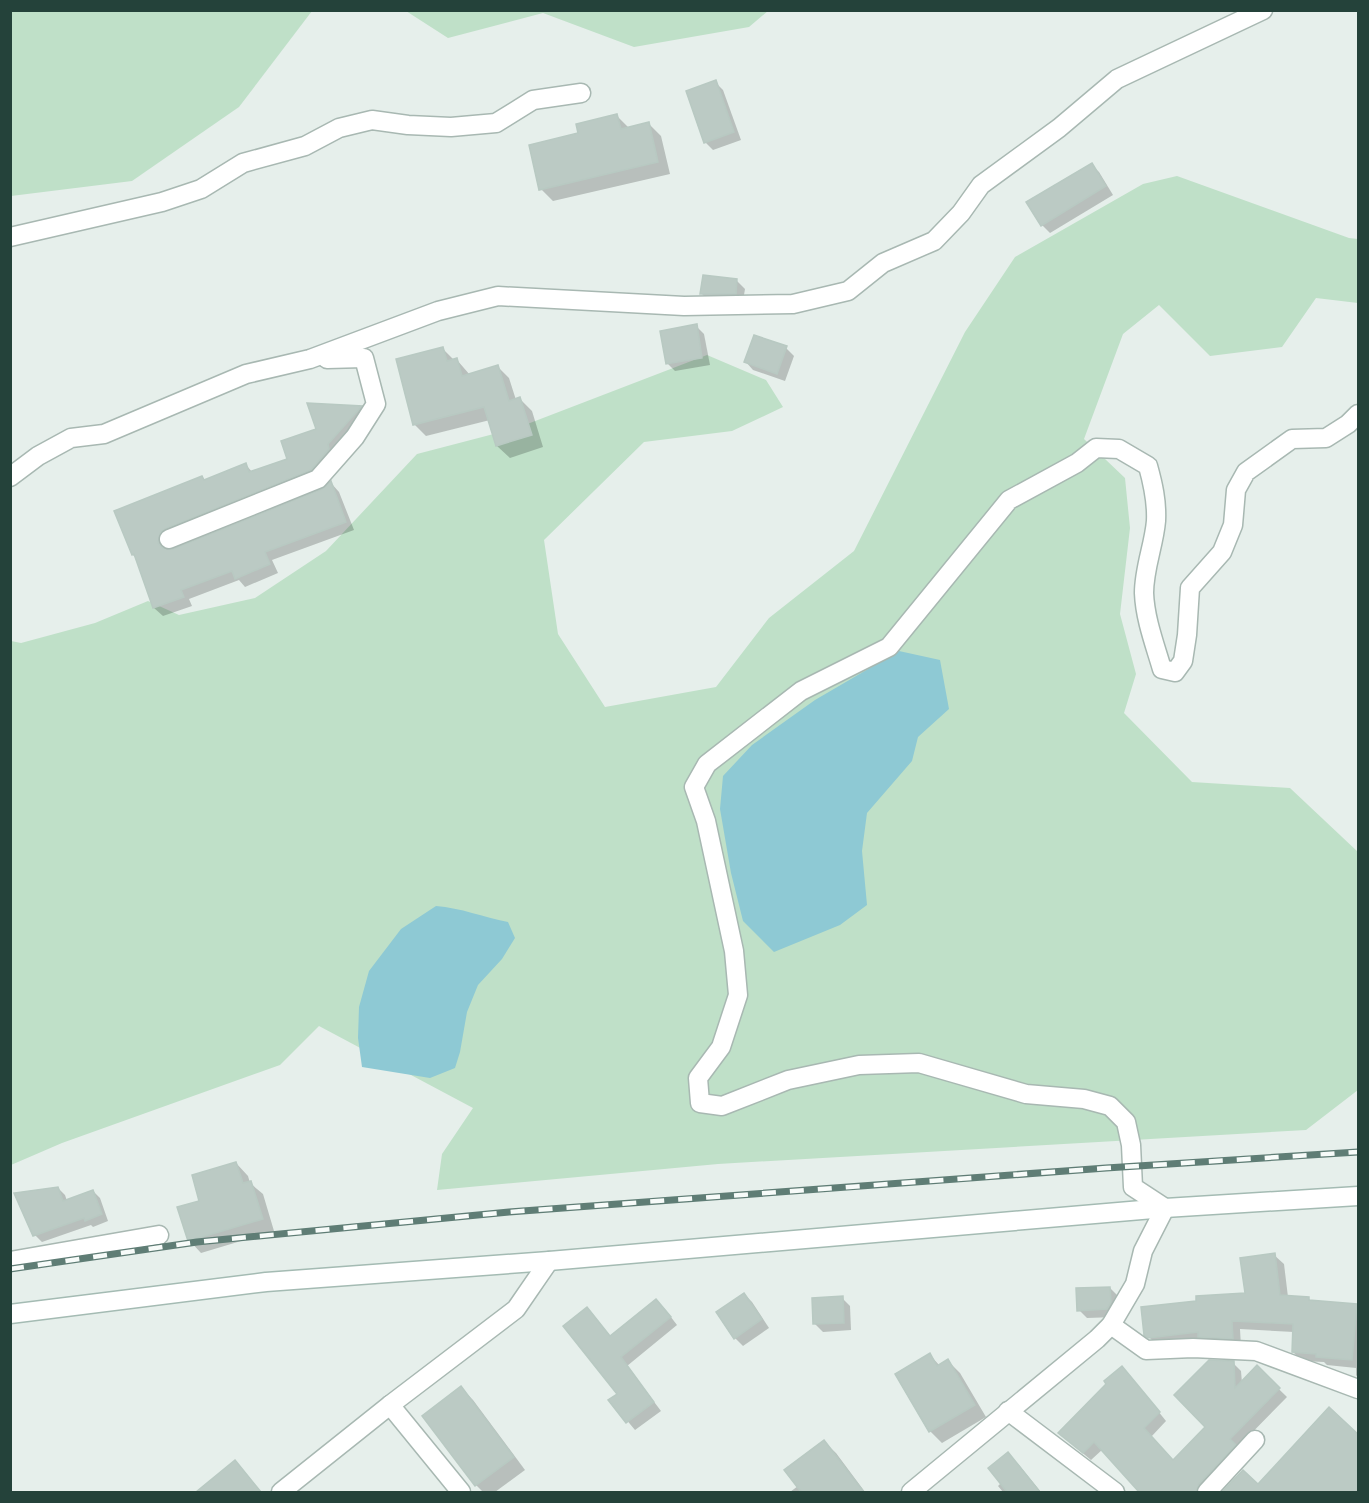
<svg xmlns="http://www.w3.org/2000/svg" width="1369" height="1503" viewBox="0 0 1369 1503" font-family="'Nunito Sans',sans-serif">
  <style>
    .green { fill: #bfe0c8 }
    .water { fill: #8ec9d4 }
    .shadow { fill: #0003 }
    .building { fill: #bbcac4; stroke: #b8c9c2; stroke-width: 1.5 }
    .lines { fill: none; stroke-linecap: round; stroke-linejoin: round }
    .street-casing { stroke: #a8b8b2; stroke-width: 21 }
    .secondary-casing { stroke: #a4bbb3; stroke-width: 21 }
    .street { stroke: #fff; stroke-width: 18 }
    .secondary { stroke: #fff; stroke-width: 18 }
    .rail-casing { stroke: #5f7d75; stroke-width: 7 }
    .rail { stroke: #f7fbf9; stroke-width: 4.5; stroke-dasharray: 14; stroke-linecap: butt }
  </style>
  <rect width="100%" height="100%" fill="#e6efeb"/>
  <g class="green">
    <polygon points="10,11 11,10 312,11 239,107 132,181 11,196"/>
    <polygon points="406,11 768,10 768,11 749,27 634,47 543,13 448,38"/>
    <polygon points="1177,176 1349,238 1358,239 1358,303 1316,298 1282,347 1210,356 1159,305 1123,334 1084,439 1125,478 1130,528 1120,614 1136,674 1124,713 1192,782 1290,788 1358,852 1358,1090 1306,1130 718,1164 437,1190 442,1154 473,1108 319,1026 280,1065 62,1143 11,1165 11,641 21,643 95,623 148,601 179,615 255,598 326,551 417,454 517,428 707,355 766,380 783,407 732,431 644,442 544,540 558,634 605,707 716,687 769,618 854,551 965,332 1015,257 1143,184"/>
  </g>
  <g class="water">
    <polygon points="899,651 940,660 949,709 918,737 912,761 867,813 862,851 867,905 840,925 774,952 743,921 731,873 720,809 723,776 752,745 815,700"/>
    <path d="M436 906C461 908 483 917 508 922L515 938 502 959 478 985 467 1012 460 1052 455 1068 430 1078 362 1067 358 1038 359 1007 369 971 401 929Z"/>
  </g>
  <g class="shadow">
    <polygon points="715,82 723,90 741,140 713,150 705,142"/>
    <polygon points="617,116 630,129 649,124 661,136 670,174 553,201 541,189 580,134"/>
    <polygon points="1091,165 1099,172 1113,195 1050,233 1042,225"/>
    <polygon points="737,281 745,289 743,301 710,302 702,294"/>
    <polygon points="696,326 704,334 710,365 675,371 667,363"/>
    <polygon points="786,348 794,356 785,381 753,370 746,362"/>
    <polygon points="443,349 455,361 457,360 470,375 497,366 509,378 516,400 520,399 532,411 543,447 510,458 497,446 490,420 426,436 414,424"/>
    <polygon points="309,405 361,407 369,416 320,478 168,541 167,551 323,491 331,483 339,492 354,530 272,560 278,573 245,587 239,580 189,599 192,606 163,616 154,608 137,559 133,555 116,512 205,481 246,465 253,473 289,460 318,430"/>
    <polygon points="236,1163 248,1176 250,1183 263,1194 274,1231 201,1253 189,1240 201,1202"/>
    <polygon points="58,1188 65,1195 67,1201 93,1191 100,1198 108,1221 93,1227 91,1225 42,1242 35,1235"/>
    <polygon points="1274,1255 1284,1264 1288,1297 1308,1298 1311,1301 1356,1306 1358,1308 1358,1378 1356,1375 1356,1368 1327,1365 1324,1362 1302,1361 1293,1352 1294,1332 1240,1329 1241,1347 1156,1344 1146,1334 1247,1294"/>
    <polygon points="1110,1288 1118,1296 1115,1317 1087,1318 1079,1310"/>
    <polygon points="744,1294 752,1302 769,1328 743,1346 735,1338"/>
    <polygon points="842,1298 850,1306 851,1330 823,1332 815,1324"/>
    <polygon points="664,1308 677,1325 627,1366 661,1411 635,1430 610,1400 619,1394 587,1309 611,1337"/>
    <polygon points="930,1355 940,1366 948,1361 960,1373 986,1417 942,1443 930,1431"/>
    <polygon points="1233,1363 1241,1371 1242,1383 1257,1368 1287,1397 1237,1448 1206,1492 1140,1492 1103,1449 1091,1460 1067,1440 1130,1376 1166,1421 1151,1437 1173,1461 1207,1427"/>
    <polygon points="461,1388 473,1400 525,1470 495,1492 483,1492 476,1485 424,1416"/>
    <polygon points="1358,1437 1358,1492 1224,1492 1243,1472 1258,1486"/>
    <polygon points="824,1442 836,1453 865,1492 790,1492 798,1486"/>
    <polygon points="1008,1454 1019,1465 1041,1492 1003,1492 998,1486 1001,1483"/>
    <polygon points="243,1470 261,1492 210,1492 206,1487"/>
  </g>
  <g class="building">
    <polygon points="716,80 734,132 704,143 686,91"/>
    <polygon points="617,114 621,129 649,122 658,162 539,190 529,145 578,133 576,124"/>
    <polygon points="1092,163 1106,186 1041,226 1026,202"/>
    <polygon points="703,275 737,279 736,294 700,294"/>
    <polygon points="697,324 702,358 666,364 660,331"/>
    <polygon points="754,335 787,346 777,374 744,362"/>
    <polygon points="443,347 447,361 457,358 462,376 498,365 509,401 520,397 532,435 496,446 484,407 413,425 396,359"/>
    <polygon points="307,403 362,406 328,444 329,449 311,470 165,529 160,533 158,543 163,548 173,549 322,489 331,481 346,522 265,552 270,564 235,579 232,571 181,590 184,597 153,608 134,554 132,555 114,511 202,476 204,480 246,463 249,472 287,459 281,441 316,429"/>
    <polygon points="236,1162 243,1183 251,1181 263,1219 188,1241 177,1207 199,1201 192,1175"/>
    <polygon points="58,1187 63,1201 93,1190 102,1214 85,1221 84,1218 33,1236 14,1193"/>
    <polygon points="1275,1253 1280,1295 1309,1297 1309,1300 1357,1304 1352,1360 1316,1357 1316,1354 1292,1352 1293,1324 1232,1321 1233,1339 1198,1337 1198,1332 1148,1338 1144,1335 1141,1307 1196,1301 1196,1296 1245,1293 1240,1258"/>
    <polygon points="1110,1287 1111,1302 1107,1309 1077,1311 1076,1288"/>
    <polygon points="744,1293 762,1319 734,1339 716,1312"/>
    <polygon points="843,1296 844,1323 813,1324 812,1298"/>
    <polygon points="656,1299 671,1317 621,1357 654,1402 626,1423 608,1400 617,1394 563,1326 587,1307 610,1336"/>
    <polygon points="930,1353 937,1366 948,1359 975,1405 929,1432 895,1374"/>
    <polygon points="1209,1360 1234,1361 1235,1388 1257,1365 1280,1388 1230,1439 1236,1445 1199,1484 1196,1492 1139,1492 1094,1442 1083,1453 1058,1433 1106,1384 1104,1381 1122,1366 1160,1412 1144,1428 1173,1460 1205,1427 1174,1395"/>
    <polygon points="461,1386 514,1457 475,1486 422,1416"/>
    <polygon points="1329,1407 1359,1435 1359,1492 1222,1492 1243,1470 1258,1484"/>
    <polygon points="824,1440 864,1492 801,1492 784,1470"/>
    <polygon points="1008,1452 1040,1492 1007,1492 988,1468"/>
    <polygon points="235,1460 261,1492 196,1492"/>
  </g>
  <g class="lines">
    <g class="street-casing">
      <g id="street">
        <polyline points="10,237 162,202 201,189 243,163 305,146 339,128 372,120 408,125 451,127 496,123 533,100 581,93"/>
        <polyline points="10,477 38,456 71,438 104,434 246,374 310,359 438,311 498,296 684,306 793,304 848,291 883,263 934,241 961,213 981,185 1059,128 1117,79 1263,10"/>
        <polyline points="169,539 318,479 355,437 376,404 364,358 327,359"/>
        <polyline points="10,1261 159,1235"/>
        <polyline points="1111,1325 1146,1350 1193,1348 1256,1351 1358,1389"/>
        <polyline points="390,1405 461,1492"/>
        <polyline points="1008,1411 1115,1492"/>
        <polyline points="281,1492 390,1405 516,1309 549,1261"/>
        <path d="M911 1492 1097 1339 1111 1325 1135 1284 1143 1251 1165 1208 1133 1187 1131 1145 1126 1122 1110 1106 1084 1099 1026 1094 919 1063 859 1065 788 1080 722 1106 700 1103 698 1078 721 1047 738 995 734 951 706 821 694 787 707 764 801 691 889 647 1009 500 1077 463 1096 448 1119 449 1148 466C1153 484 1157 501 1156 521 1154 545 1144 568 1144 593 1145 619 1155 645 1162 669L1175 672 1183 661 1187 635 1190 588 1222 552 1233 525 1236 490 1246 472 1292 439 1326 438 1348 424 1358 414"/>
        <polyline points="1207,1492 1255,1440"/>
      </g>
    </g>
    <g class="secondary-casing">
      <polyline id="secondary" points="10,1314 266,1282 549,1261 1165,1208 1358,1196"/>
    </g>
    <use href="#street" class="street"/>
    <use href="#secondary" class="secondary"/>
    <g class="rail-casing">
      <polyline id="rail" points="10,1269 197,1242 509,1212 1106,1168 1358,1152"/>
    </g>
    <use href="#rail" class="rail"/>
  </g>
  <rect width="1369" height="1503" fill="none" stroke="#24423a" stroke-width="24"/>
</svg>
